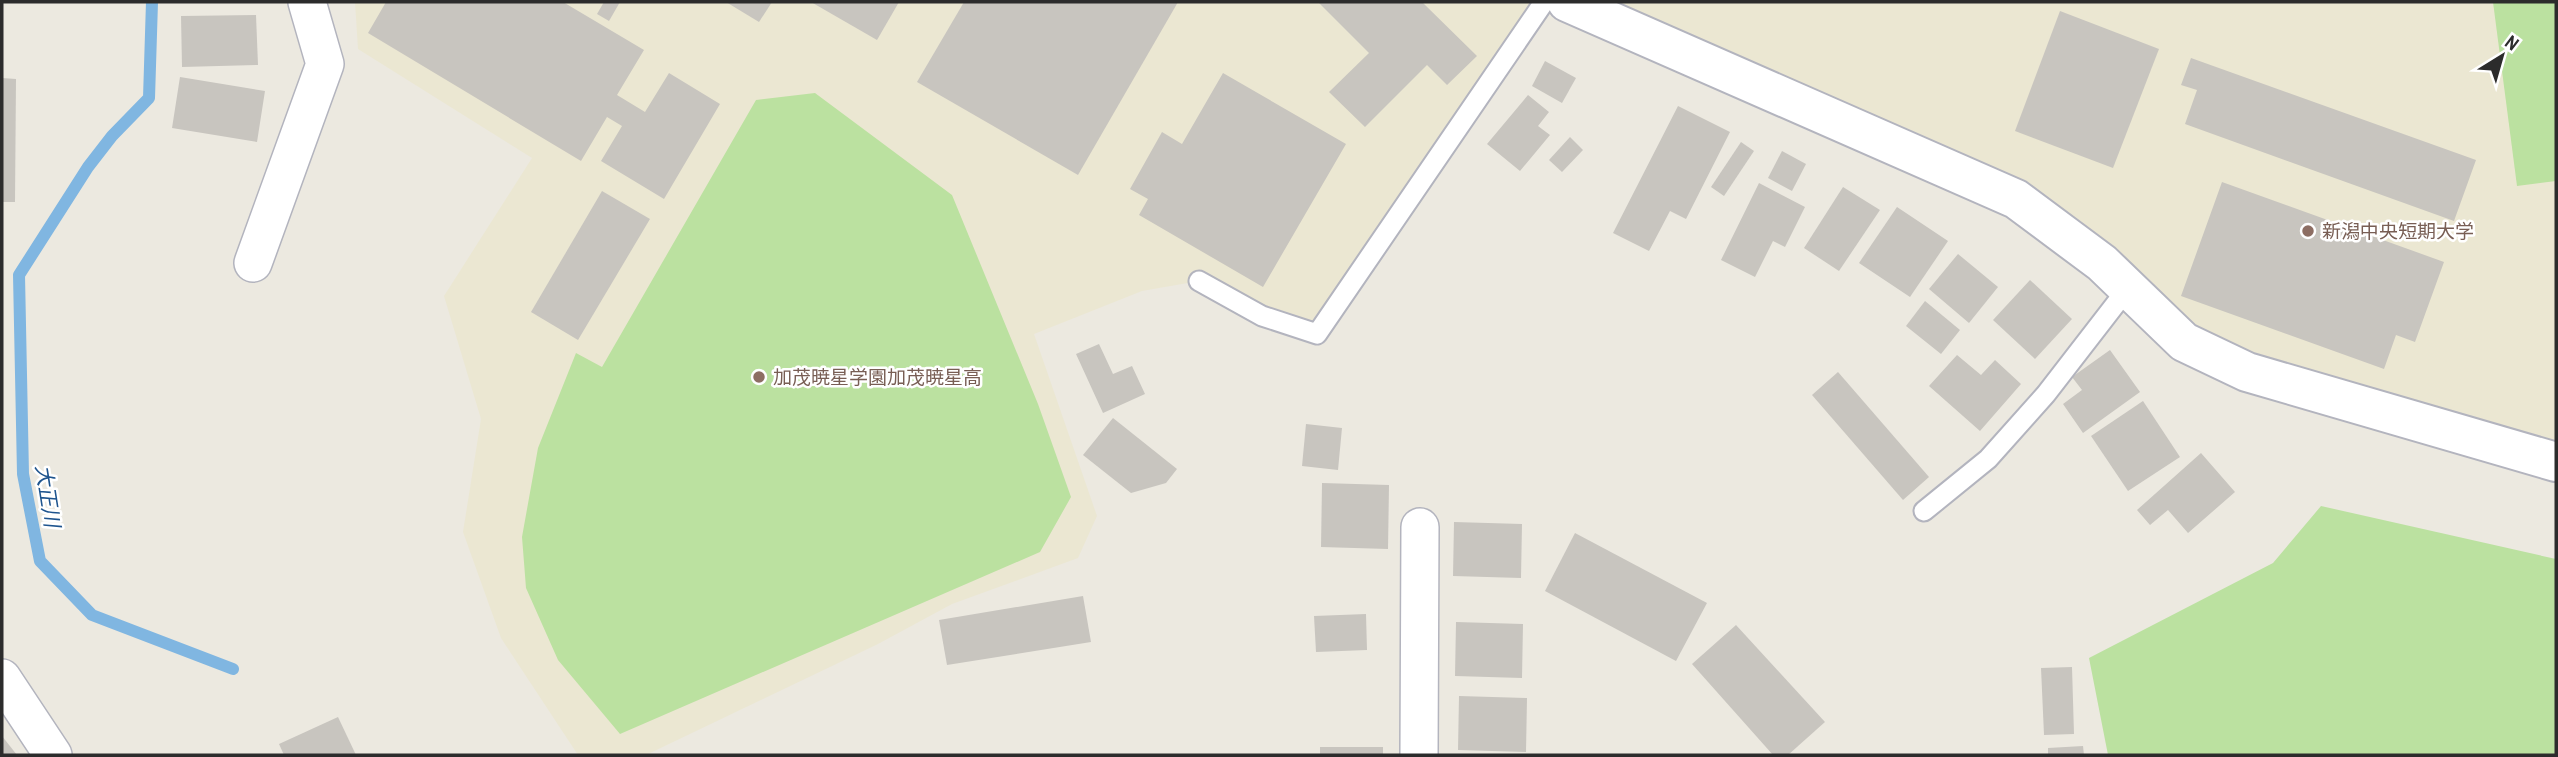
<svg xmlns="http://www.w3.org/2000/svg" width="2558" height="757" viewBox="0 0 2558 757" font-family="'Archivo Narrow','Noto Sans JP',sans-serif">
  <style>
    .education { fill: #ebe7d2 }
    .pitch { fill: #bbe1a0 }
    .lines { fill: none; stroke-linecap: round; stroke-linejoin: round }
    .stream { stroke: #80b6e1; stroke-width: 12 }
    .building { fill: #c8c5bf }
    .lane-casing { stroke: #b3b4be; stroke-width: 23 }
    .street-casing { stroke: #b3b4be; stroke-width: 40 }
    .secondary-casing { stroke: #b3b4be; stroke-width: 42 }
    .lane { stroke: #fff; stroke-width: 19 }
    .street { stroke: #fff; stroke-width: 37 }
    .secondary { stroke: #fff; stroke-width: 38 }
    .education-dot { fill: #8d6e63; stroke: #fff; stroke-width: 2.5 }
    .labels { text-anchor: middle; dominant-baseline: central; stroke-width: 5; stroke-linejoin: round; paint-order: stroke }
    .education-label { font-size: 19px; fill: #785e54; stroke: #fff; text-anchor: start }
    .water-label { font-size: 21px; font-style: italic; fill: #1e548e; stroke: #fff }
  </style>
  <rect width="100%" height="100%" fill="#ece9e0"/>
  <g class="education">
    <polygon points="355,2 1544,2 1317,334 1199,281 1142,291 1034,334 1097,516 1078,558 952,604 878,644 646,755 578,755 501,638 463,532 481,419 444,296 532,158 358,49"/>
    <polygon points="1567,2 2556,2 2556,462 2247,372 2016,199"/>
  </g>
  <g class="pitch">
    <polygon points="2493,2 2556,2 2556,181 2517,186"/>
    <polygon points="815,93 952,195 1038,404 1071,497 1040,552 620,734 558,660 526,588 522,537 538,448 576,353 602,367 756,100"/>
    <polygon points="2321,506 2556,559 2556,755 2108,755 2089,658 2273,563"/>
  </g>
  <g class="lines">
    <polyline class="stream" points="152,2 149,98 112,136 88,167 19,275 23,474 40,561 92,615 233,669"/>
  </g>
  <g class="building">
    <polygon points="386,2 563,2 644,50 617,95 645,112 669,73 720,104 664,199 601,161 622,126 607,117 581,161 368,33"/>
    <polygon points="604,2 620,2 609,21 597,14"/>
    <polygon points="726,2 772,2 759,22"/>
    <polygon points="811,2 899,2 877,40"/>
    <polygon points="964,2 1178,2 1078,175 917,82"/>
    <polygon points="1318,2 1422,2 1477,56 1447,85 1427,65 1365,127 1329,92 1369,53"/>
    <polygon points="2060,11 2159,49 2113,168 2015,131"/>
    <polygon points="256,15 258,65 182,67 181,16"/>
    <polygon points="2191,58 2476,160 2454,221 2185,124 2197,90 2181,85"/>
    <polygon points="1545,61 1576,78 1562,103 1532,86"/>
    <polygon points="1223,73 1346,144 1263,287 1139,215 1148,199 1130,189 1162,132 1182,144"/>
    <polygon points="180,77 265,91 257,142 172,128"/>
    <polygon points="2,78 16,79 15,202 2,202"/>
    <polygon points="1528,95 1549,112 1538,126 1550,135 1520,171 1487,144"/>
    <polygon points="1678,106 1730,132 1686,219 1670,211 1649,251 1613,233"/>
    <polygon points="1570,137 1583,150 1562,172 1549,160"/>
    <polygon points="1741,142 1754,151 1724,196 1711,187"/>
    <polygon points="1782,151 1806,164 1792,191 1768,178"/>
    <polygon points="2222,182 2444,262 2415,342 2396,335 2384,369 2181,296"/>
    <polygon points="1759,183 1805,207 1785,247 1773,241 1755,277 1721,260"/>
    <polygon points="1843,187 1880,210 1839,271 1804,248"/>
    <polygon points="602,191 650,219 578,340 531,312"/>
    <polygon points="1897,207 1948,241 1910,297 1859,263"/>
    <polygon points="1958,254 1998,287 1969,323 1929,289"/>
    <polygon points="2030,280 2072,319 2035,359 1993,320"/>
    <polygon points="1925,301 1960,330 1941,354 1906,326"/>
    <polygon points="1099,344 1113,374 1132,366 1145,394 1103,413 1076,354"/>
    <polygon points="2110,350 2140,392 2083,433 2063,404 2082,390 2072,377"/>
    <polygon points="1957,355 1981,375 1995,360 2021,384 1980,431 1929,386"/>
    <polygon points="1838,372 1929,477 1903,500 1812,395"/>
    <polygon points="2143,401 2180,457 2128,491 2091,436"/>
    <polygon points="1113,418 1177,469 1166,483 1131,493 1083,455"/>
    <polygon points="1306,424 1342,428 1338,470 1302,466"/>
    <polygon points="2201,453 2235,492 2188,533 2168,510 2150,525 2137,510"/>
    <polygon points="1322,483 1389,485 1388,549 1321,547"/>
    <polygon points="1454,522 1522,524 1521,578 1453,576"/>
    <polygon points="1575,533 1707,603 1676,661 1545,591"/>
    <polygon points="1083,596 1091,642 947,665 939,620"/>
    <polygon points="1366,614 1367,650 1316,652 1314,616"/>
    <polygon points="1456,622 1523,624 1522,678 1455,676"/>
    <polygon points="1736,625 1825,722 1788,755 1773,755 1692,664"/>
    <polygon points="2072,667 2074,734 2044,735 2041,668"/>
    <polygon points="1459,696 1527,698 1526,752 1458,750"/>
    <polygon points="338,717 356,755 284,755 279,744"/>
    <polygon points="2,736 17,755 2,755"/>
    <polygon points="2083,746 2084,755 2048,755 2048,748"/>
    <rect x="1320" y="747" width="63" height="8"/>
  </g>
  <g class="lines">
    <g class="lane-casing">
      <g id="lane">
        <polyline points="1199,281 1262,316 1317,334 1544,2"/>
        <polyline points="1924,511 1988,459 2046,394 2128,288"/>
      </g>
    </g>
    <g class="street-casing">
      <g id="street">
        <polyline points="253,263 325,64 307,2"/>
        <polyline points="2,678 53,755"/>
        <polyline points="1419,755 1420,527"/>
      </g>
    </g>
    <g class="secondary-casing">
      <polyline id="secondary" points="1567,2 2016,199 2102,263 2184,342 2247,372 2556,462"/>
    </g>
    <use href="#lane" class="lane"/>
    <use href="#street" class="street"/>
    <use href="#secondary" class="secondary"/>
  </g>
  <g class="education-dot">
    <circle cx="2308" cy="231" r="7"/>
    <circle cx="759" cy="377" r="7"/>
  </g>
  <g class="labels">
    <g class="education-label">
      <text x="2322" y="231">新潟中央短期大学</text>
      <text x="773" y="377">加茂暁星学園加茂暁星高</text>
    </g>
    <g class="water-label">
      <text transform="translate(48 496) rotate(81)">大正川</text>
    </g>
  </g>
  <rect width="2558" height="757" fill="none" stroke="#2c2c2c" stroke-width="7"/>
  <g transform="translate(2502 56) rotate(37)" stroke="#ffffff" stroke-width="5" paint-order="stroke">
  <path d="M0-5L12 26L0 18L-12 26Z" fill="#2c2c2c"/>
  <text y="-10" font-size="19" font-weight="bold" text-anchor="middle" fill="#2c2c2c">N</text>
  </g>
</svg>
